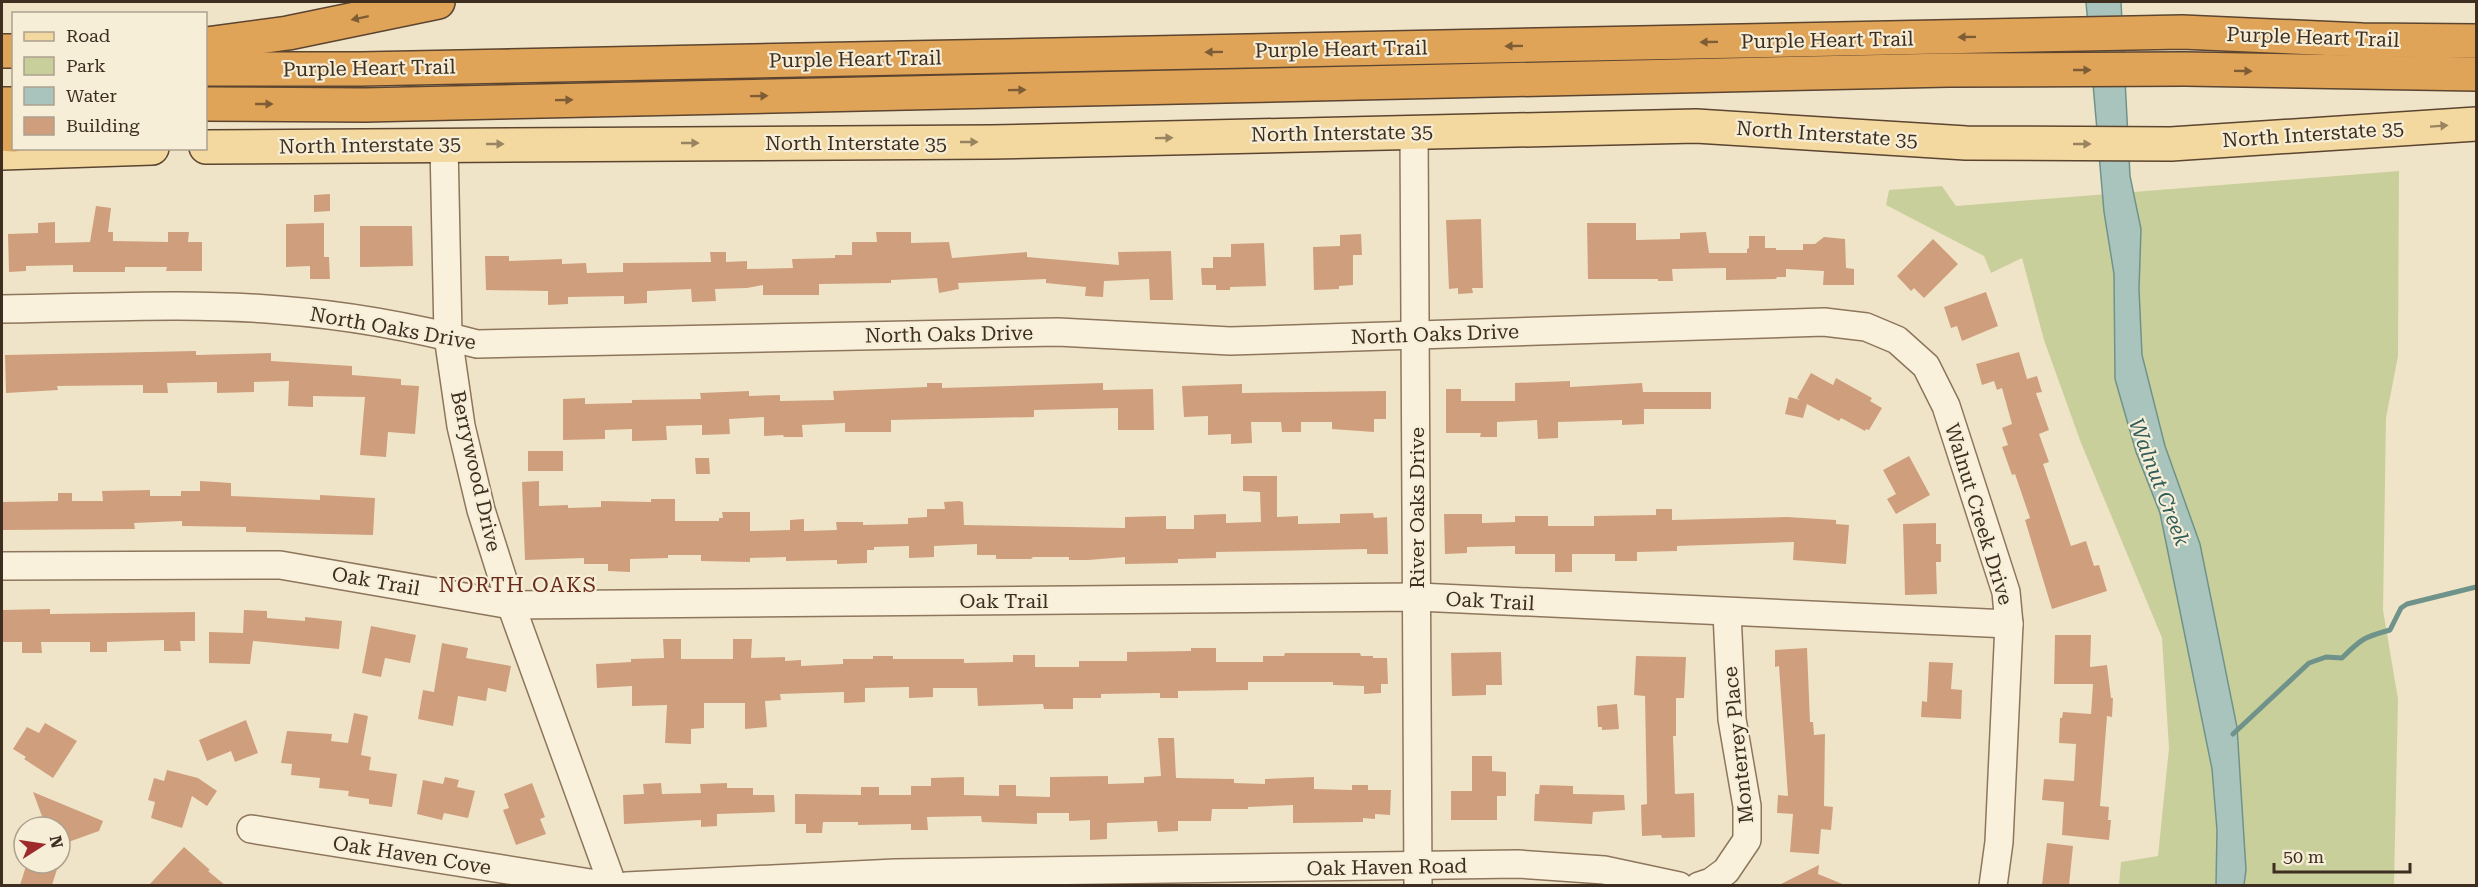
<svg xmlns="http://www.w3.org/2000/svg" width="2478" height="887" viewBox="0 0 2478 887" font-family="'Roboto Serif',serif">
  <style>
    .green { fill: #c9cf9b }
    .water { fill: #a9c4bc; stroke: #6f938a; stroke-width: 1.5 }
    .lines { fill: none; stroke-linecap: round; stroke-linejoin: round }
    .stream { stroke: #6f938a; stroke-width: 5 }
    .building { fill: #cf9f7d }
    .minor-casing { stroke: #8d765c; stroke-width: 30 }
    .major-casing { stroke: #5b4430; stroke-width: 36 }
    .highway-casing { stroke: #5b4430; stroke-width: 36 }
    .minor { stroke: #faf1dc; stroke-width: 27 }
    .major { stroke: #f3d9a0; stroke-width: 33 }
    .highway { stroke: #e0a458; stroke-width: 33 }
    .oneway { fill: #7e5d36 }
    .oneway2 { fill: #988460 }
    .labels { text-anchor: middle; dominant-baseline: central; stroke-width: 4.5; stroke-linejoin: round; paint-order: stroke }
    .street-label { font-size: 20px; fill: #3d2e20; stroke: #f7eed8 }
    .water-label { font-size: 21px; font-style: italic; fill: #2f5d5a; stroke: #f7eed8 }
    .neighbourhood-label { font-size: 21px; letter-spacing: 1.5px; fill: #6b2e1e; stroke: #f7eed8 }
  </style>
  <rect width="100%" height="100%" fill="#f0e4c8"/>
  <polygon class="green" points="2399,171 2398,356 2386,418 2383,610 2398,699 2394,885 2119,885 2121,862 2158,856 2169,748 2162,638 2081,443 2044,340 2022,258 1991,273 1984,256 1886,205 1889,190 1942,186 1956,206"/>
  <polygon class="water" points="2086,2 2121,2 2130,176 2141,229 2139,289 2142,355 2165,446 2200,544 2237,727 2246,870 2244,885 2216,885 2217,830 2212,769 2160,513 2136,452 2115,379 2114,274 2104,212"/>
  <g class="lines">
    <path class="stream" d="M2233 734 2309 663 2326 657 2342 658C2361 639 2364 637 2390 630L2401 608 2407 604 2476 587"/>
  </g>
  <g class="building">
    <polygon points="330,194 330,211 314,212 314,195"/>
    <polygon points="96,206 111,208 108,232 113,232 113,241 168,242 168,232 189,232 188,242 202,242 202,271 166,271 167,267 125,267 125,272 73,272 73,265 26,266 26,271 9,272 8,234 38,233 38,223 55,222 55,243 90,242"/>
    <polygon points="1481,219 1483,288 1472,288 1473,293 1458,294 1458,288 1449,289 1446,220"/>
    <polygon points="324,223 324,257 329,257 330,279 310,279 310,266 286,267 286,224"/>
    <polygon points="1587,223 1636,223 1636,240 1680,239 1680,233 1706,232 1709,253 1747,253 1747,249 1749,248 1749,236 1765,236 1765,248 1776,248 1776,250 1803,250 1803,244 1815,244 1824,237 1845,239 1846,268 1854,269 1854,285 1823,285 1824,271 1786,269 1786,277 1777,277 1776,279 1726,280 1726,268 1672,269 1673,281 1658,281 1658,279 1588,279"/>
    <polygon points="360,226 412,226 413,266 360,267"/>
    <polygon points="876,232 911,232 911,243 949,242 952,258 1027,252 1027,257 1119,265 1118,252 1171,251 1173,300 1150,300 1149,279 1104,281 1103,297 1085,296 1086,287 1046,283 1046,279 958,283 959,289 939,293 937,278 891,280 891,283 819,284 819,295 763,295 763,285 747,288 715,289 716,301 692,302 691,289 647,291 647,303 624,304 624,296 568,297 568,304 548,305 548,291 486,290 485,256 509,256 509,261 562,259 562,264 586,263 587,273 623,272 623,263 711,262 710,252 726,252 726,262 747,261 747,269 793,268 792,259 835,258 835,255 852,255 852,242 877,242"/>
    <polygon points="1361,234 1362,255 1353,255 1353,285 1339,286 1339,289 1314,290 1313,247 1340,246 1340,235"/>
    <polygon points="1933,239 1958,264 1924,298 1914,288 1911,291 1897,276"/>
    <polygon points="1264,243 1266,286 1230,287 1230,290 1216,290 1216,285 1202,285 1201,268 1213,268 1213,257 1231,257 1231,244"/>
    <polygon points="1986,292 1998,326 1962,341 1957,326 1951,328 1944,307"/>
    <polygon points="196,351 196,355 271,353 271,361 352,366 352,375 401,379 401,385 419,386 415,434 388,432 386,457 360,455 365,397 313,396 313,407 288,406 289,381 254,382 254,392 217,393 217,382 167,383 168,393 143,393 143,385 57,386 58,390 6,393 5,355"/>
    <polygon points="2019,352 2027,379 2037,376 2042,392 2036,393 2049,430 2039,434 2049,462 2043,464 2071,546 2086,541 2094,566 2099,565 2107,591 2052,609 2025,520 2030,518 2015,474 2012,475 2002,447 2008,445 2002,428 2012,424 2002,388 1997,390 1994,381 1982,385 1976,364"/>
    <polygon points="1811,373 1833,385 1836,378 1872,398 1870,401 1882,408 1869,430 1866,429 1865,431 1841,418 1839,421 1807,404 1803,418 1785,414 1789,397 1800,400 1797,398"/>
    <polygon points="1570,381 1570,387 1642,383 1643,392 1711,392 1711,409 1644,409 1644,424 1622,425 1622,420 1558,422 1558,438 1538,439 1537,420 1497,422 1497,437 1480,437 1481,433 1446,433 1446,389 1461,389 1461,401 1515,401 1515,383"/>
    <polygon points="927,383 942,383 942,388 1103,383 1103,390 1153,389 1154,430 1118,430 1118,408 1034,410 1034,417 891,420 891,432 845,432 845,423 802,425 803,437 784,437 783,435 764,436 764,417 729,419 730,434 702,435 702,425 666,426 667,440 632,441 632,429 605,430 605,439 563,440 563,399 585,398 585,404 632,403 632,400 701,399 700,393 749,391 749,396 780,395 780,401 834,400 833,391 927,387"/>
    <polygon points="1242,384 1242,393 1386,391 1386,419 1374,419 1374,432 1332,429 1332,422 1301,422 1301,432 1282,432 1281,422 1251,422 1252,443 1231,444 1231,434 1208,435 1208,416 1184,417 1182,386"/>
    <rect x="528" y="451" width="35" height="20"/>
    <polygon points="1909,456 1930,495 1896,514 1887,499 1896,494 1883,470"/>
    <polygon points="695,458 709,458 710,474 696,474"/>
    <polygon points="1243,476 1277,476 1277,517 1298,516 1298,524 1340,523 1340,514 1373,513 1374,518 1387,517 1388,554 1367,554 1367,549 1216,552 1216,558 1178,559 1178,563 1125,564 1125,557 1088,560 1069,560 1069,557 1033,557 1031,559 996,559 996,555 977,555 977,544 934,546 934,557 909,558 909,546 874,547 874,550 867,550 867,563 837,564 837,560 786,561 786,557 750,558 750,562 701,561 701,555 668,555 668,558 630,559 630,572 608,571 608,564 584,564 584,558 525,560 522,482 539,481 539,506 568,505 568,508 601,507 601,501 651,502 651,499 675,499 675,521 719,521 719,518 723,518 722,512 750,512 750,531 790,530 790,520 804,519 804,531 837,530 836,522 863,522 863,525 908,524 908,518 927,517 927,509 945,509 944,502 959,501 963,502 964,525 1125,528 1125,517 1166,516 1166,529 1194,529 1194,515 1226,514 1226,523 1261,522 1260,492 1243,491"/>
    <polygon points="200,481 231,483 231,496 320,500 320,495 375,498 373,535 246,532 246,527 182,526 182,521 134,523 135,529 2,530 2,502 58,501 58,493 72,493 72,501 103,501 102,491 150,490 150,496 181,496 181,491 200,491"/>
    <polygon points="1656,509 1672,509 1672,520 1787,517 1836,520 1836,524 1849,525 1846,564 1793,560 1794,542 1677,546 1677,551 1637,552 1637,561 1615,561 1615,554 1572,554 1572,572 1555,572 1555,554 1515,554 1515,546 1467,547 1467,553 1445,554 1444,514 1482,514 1482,523 1515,522 1515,516 1548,516 1548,526 1594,526 1594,516 1656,515"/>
    <polygon points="1936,523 1936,544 1941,544 1941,562 1936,562 1937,594 1905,595 1903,524"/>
    <polygon points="50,609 50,614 195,612 195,641 180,641 181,651 164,651 164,640 107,642 107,652 90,652 90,642 41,642 42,653 22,653 22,642 2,642 2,610"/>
    <polygon points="244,610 267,611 267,618 305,621 305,617 342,621 339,649 253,641 250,664 209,663 209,632 243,633"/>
    <polygon points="371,626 416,635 410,663 385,658 381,677 362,673"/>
    <polygon points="2055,635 2091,635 2090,667 2107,665 2111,698 2113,698 2112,717 2107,716 2100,806 2109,807 2108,820 2111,820 2109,840 2062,835 2064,802 2042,800 2044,779 2074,781 2076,744 2059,743 2060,718 2062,718 2063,712 2091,714 2093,684 2054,684"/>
    <polygon points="663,639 681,639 681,659 733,659 733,639 752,639 751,658 785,657 785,661 801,660 801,666 843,664 843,659 873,659 873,656 893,656 893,659 964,659 964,663 1013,662 1013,655 1035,655 1035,667 1079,667 1079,661 1127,661 1127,652 1191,651 1191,648 1216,648 1216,662 1263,662 1263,656 1284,656 1285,653 1360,653 1361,656 1373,656 1373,658 1387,658 1388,684 1381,684 1381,693 1364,694 1364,686 1333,685 1333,682 1248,682 1248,690 1178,691 1178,698 1160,698 1160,693 1101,694 1101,698 1073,698 1073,709 1044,709 1043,704 978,706 977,688 933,688 933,697 909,698 909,687 865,688 865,702 844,703 844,692 780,694 781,700 765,701 767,727 745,729 745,703 704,703 704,728 691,729 691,744 665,743 667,705 632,706 632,686 597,688 596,664 631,662 631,659 664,658"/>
    <polygon points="442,643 468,648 466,658 511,666 506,692 488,688 486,701 458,696 453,726 418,719 423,690 434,692"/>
    <polygon points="1807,648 1810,722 1813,722 1814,735 1825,734 1824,806 1833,807 1831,830 1821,829 1819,854 1790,852 1793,814 1777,813 1778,795 1788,796 1779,666 1775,667 1775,650"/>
    <polygon points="1501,652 1502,685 1486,685 1486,695 1452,696 1451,653"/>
    <polygon points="1636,656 1686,657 1684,698 1676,698 1676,736 1673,736 1675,794 1694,793 1695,837 1662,838 1661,835 1642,836 1641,805 1647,804 1645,696 1634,695"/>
    <polygon points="1929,662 1953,663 1951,689 1962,690 1961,719 1921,717 1922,701 1927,702"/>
    <polygon points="1617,704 1619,729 1602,730 1602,727 1598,727 1597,706"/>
    <polygon points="354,713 368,716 361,755 371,757 369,770 397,774 392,807 369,804 369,799 348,796 349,791 319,788 320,778 291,775 292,764 281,763 287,731 332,734 331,741 348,743"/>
    <polygon points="246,720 258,753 235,762 231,751 207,761 199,740"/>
    <polygon points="45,723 77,741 53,778 24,759 26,757 13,749 27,727 39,733"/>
    <polygon points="1158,738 1174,738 1176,778 1234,779 1234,783 1265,784 1265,779 1314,777 1314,789 1352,790 1352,785 1368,785 1368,790 1391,790 1390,815 1375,814 1375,819 1363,818 1363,822 1293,823 1293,805 1248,807 1248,809 1212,809 1211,821 1178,821 1178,831 1158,832 1157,821 1107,823 1107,839 1090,840 1090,820 1069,821 1069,813 1037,813 1037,824 982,822 981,816 927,817 928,830 911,830 911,824 858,825 858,822 823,822 822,833 806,833 806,824 795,824 795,794 861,795 861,787 879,787 879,795 911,795 911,786 931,786 931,778 964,777 964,795 999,796 999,785 1016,785 1016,796 1050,797 1050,777 1108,776 1108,784 1144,783 1144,777 1161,776"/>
    <polygon points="1472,756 1492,756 1492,771 1506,772 1506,796 1497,796 1497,820 1451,820 1451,791 1472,791"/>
    <polygon points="167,770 198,778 217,791 207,806 192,796 182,828 151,818 155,802 148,800 154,778 164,781"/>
    <polygon points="445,777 459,780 457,787 475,791 468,818 444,813 442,820 417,814 423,780 443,784"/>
    <polygon points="532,783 545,817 540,819 546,834 516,845 503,810 509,808 504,794"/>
    <polygon points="661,783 662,794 701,793 700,784 727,783 727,788 753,788 753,795 774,795 775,812 717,814 717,826 701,827 701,820 624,824 623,795 644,794 643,784"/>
    <polygon points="1540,785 1573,786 1573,794 1624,795 1625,810 1593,812 1592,824 1534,821 1535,794 1539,794"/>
    <polygon points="33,792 103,821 99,831 60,845 60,827 46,827"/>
    <polygon points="2047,843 2073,846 2069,885 2042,885"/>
    <polygon points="184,847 210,870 208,871 225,885 149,885"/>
    <polygon points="27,863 59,863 52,885 20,885"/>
    <polygon points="1819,865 1818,874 1845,885 1779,885"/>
  </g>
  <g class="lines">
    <g class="minor-casing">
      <g id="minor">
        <polyline points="1414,131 1418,886"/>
        <polyline points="444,144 448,336 461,426 481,510 511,605 613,886"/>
        <path d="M2 309C92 308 190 302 279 310 345 315 413 327 477 344L1058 332 1230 341 1824 322 1866 327 1897 340 1926 366 1946 406 2006 592 2009 624 1999 842 1993 886"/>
        <polyline points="2,566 280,565 511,605 1418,597 2009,624"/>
        <polyline points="251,829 609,886"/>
        <polyline points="626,886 895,873 1518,864 1604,870 1679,886"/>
        <polyline points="1699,886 1711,882 1726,871 1747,840 1747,806 1732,719 1727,613"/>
      </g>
    </g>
    <g class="major-casing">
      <g id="major">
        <polyline points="206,147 991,142 1696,126 1966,143 2171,144 2476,124"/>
        <polyline points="2,153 152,148"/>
      </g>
    </g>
    <g class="highway-casing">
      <g id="highway">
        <polyline points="206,44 288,33 438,2"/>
        <polyline points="2,51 14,51"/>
        <polyline points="206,69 361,69 2182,32 2362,40 2476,41"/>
        <polyline points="2,104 14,104"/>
        <polyline points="206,104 365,105 1949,70 2185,69 2476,74"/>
        <polyline points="2,134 14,135"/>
      </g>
    </g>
    <use href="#minor" class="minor"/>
    <use href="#major" class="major"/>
    <use href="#highway" class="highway"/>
  </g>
  <defs><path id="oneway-solid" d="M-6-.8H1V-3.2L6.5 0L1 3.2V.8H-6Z" transform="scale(1.5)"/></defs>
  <g class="oneway">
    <use href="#oneway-solid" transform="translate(360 18) rotate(168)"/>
    <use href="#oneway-solid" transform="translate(1967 37) rotate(179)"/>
    <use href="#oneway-solid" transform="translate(1709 42) rotate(179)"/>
    <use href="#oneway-solid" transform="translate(1514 46) rotate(179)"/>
    <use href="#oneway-solid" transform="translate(1214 52) rotate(179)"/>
    <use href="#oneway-solid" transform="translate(2082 70)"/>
    <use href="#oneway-solid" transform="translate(2243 71) rotate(1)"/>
    <use href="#oneway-solid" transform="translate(1017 90) rotate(-1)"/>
    <use href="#oneway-solid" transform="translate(759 96) rotate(-1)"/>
    <use href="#oneway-solid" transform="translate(564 100) rotate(-1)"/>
    <use href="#oneway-solid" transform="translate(264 104)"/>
  </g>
  <g class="oneway2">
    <use href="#oneway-solid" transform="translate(2439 126) rotate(-4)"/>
    <use href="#oneway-solid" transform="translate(1164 138) rotate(-1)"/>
    <use href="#oneway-solid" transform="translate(969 142)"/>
    <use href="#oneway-solid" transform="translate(690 143)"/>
    <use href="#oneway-solid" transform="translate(495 144)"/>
    <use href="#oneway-solid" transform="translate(2082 144)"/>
  </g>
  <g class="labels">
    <g class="street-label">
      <text transform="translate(2313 37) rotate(2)">Purple Heart Trail</text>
      <text transform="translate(1827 40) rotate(-1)">Purple Heart Trail</text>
      <text transform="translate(1341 49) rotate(-1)">Purple Heart Trail</text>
      <text transform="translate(855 59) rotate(-1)">Purple Heart Trail</text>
      <text transform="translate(369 68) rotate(-1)">Purple Heart Trail</text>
      <text transform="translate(1342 133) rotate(-1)">North Interstate 35</text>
      <text transform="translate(1827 134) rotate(4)">North Interstate 35</text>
      <text transform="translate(2313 134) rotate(-4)">North Interstate 35</text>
      <text x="856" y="143">North Interstate 35</text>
      <text transform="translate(370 145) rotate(-1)">North Interstate 35</text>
      <text transform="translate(393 328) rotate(10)">North Oaks Drive</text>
      <text transform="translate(949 334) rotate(-1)">North Oaks Drive</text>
      <text transform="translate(1435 334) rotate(-2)">North Oaks Drive</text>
      <text transform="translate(476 471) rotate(77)">Berrywood Drive</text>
      <text transform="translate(1417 508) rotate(-90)">River Oaks Drive</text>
      <text transform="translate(1979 514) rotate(73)">Walnut Creek Drive</text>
      <text transform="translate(376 581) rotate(10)">Oak Trail</text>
      <text x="1004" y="601">Oak Trail</text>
      <text transform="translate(1490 601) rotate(3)">Oak Trail</text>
      <text transform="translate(1738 745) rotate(-96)">Monterrey Place</text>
      <text transform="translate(412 855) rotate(9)">Oak Haven Cove</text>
      <text transform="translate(1387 867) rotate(-1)">Oak Haven Road</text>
    </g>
    <g class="water-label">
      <text transform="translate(2159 482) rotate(69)">Walnut Creek</text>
    </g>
    <g class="neighbourhood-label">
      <text x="518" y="585">NORTH OAKS</text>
    </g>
  </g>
  <rect width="2478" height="887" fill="none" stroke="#3d2e20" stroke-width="6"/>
  <rect x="12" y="12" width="195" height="138" fill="#f7eed8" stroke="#ada18e" stroke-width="1.5"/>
  <rect x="24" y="32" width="30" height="9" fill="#f3d9a0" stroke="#ada18e" stroke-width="1.5"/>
  <text x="66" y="42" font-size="18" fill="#3d2e20">Road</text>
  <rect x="24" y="57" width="30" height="18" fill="#c9cf9b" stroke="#ada18e" stroke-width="1.5"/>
  <text x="66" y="72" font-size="18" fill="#3d2e20">Park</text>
  <rect x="24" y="87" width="30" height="18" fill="#a9c4bc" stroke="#ada18e" stroke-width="1.5"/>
  <text x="66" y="102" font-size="18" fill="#3d2e20">Water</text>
  <rect x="24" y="117" width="30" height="18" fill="#cf9f7d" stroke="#ada18e" stroke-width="1.5"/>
  <text x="66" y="132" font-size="18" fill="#3d2e20">Building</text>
  <g transform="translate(42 845) rotate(78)"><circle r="28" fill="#f7eed8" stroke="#ada18e" stroke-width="1.5"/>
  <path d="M0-4.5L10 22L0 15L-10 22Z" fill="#9e2a2b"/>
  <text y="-9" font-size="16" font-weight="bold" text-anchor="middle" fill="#3d2e20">N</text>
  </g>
  <path d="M2274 863v9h136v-9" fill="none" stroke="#3d2e20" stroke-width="3"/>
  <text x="2283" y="863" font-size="18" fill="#3d2e20" stroke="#f7eed8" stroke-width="4.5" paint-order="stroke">50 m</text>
</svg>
